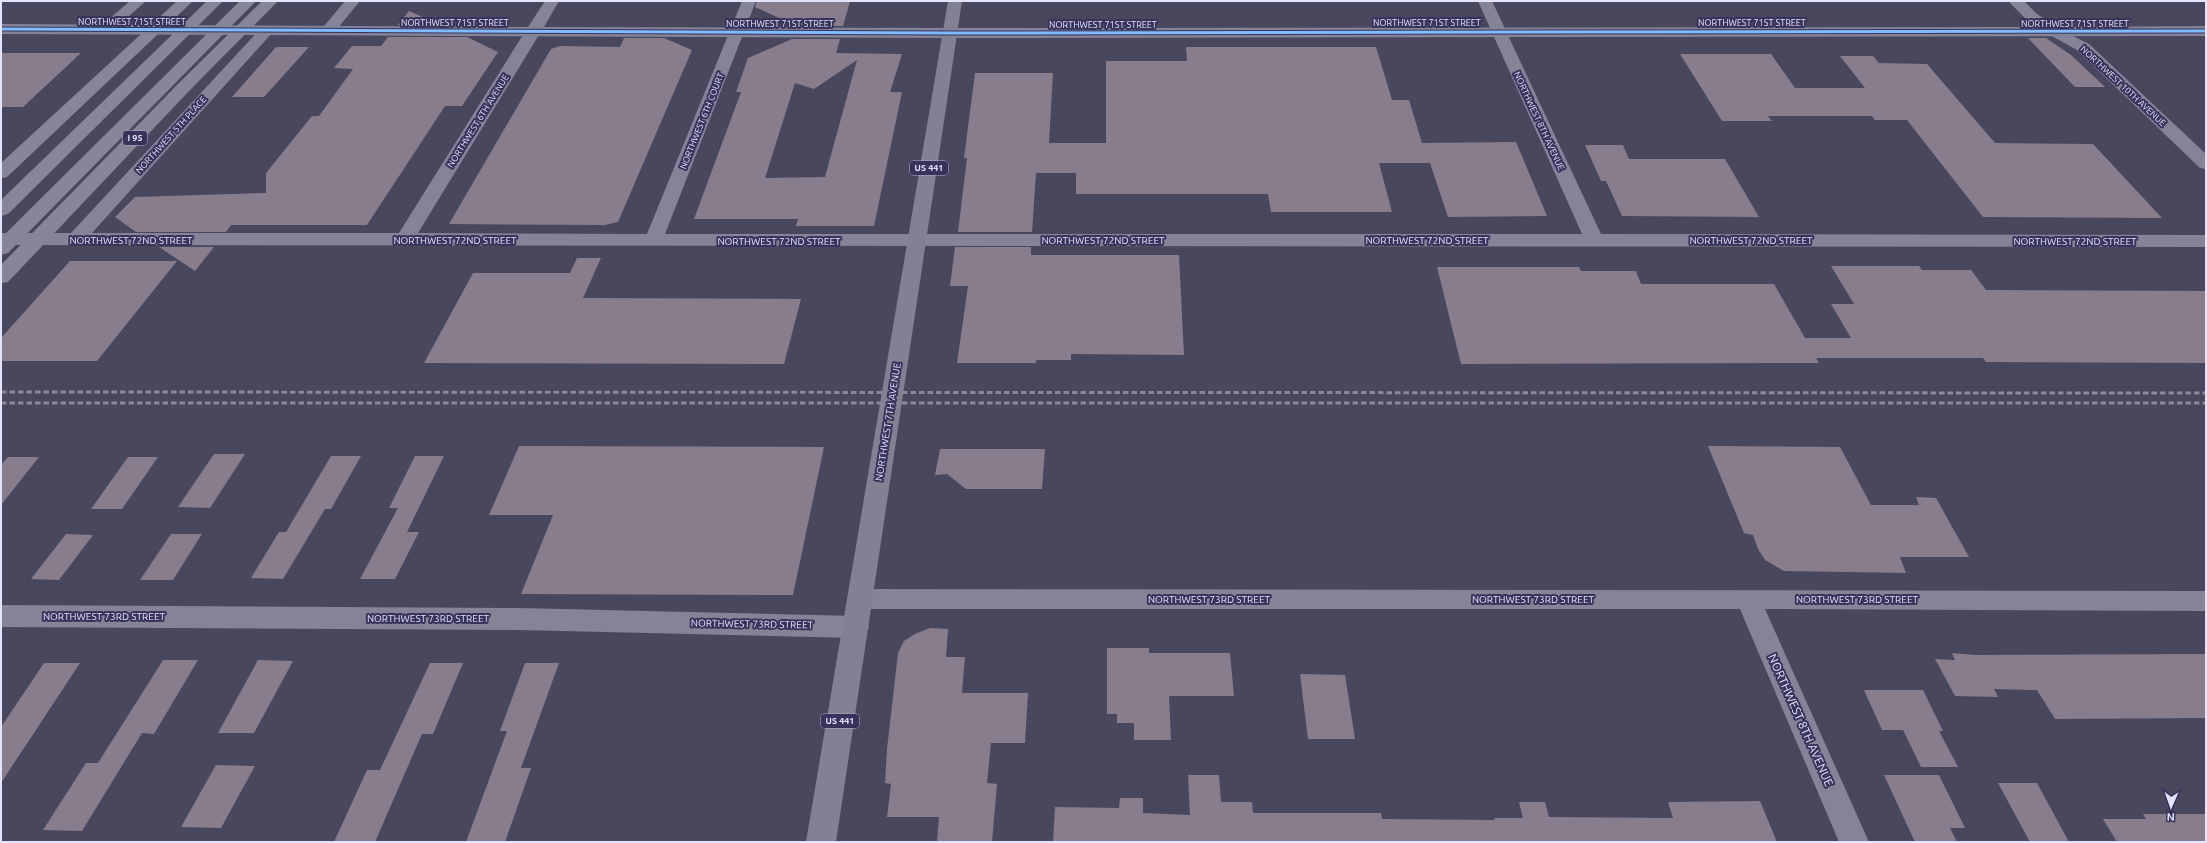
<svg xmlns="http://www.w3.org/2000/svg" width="2207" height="843" viewBox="0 0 2207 843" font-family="Ubuntu,sans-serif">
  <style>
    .building { fill: #887d8d; fill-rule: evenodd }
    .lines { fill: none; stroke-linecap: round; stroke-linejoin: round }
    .minor { fill: #858398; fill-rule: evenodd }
    .tertiary { fill: #858398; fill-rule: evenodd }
    .primary { fill: #828194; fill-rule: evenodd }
    .motorway { fill: #878698; fill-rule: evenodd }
    .rail { stroke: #8a889a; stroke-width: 3; stroke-dasharray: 5.5 3; stroke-linecap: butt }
    .cycleway-casing { stroke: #37335b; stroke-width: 5 }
    .cycleway { stroke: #80bcff; stroke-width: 3 }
    .labels { text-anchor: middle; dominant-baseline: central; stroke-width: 4; stroke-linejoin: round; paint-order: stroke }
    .far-street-label { font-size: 9px; fill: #e4e3fc; stroke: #37335b }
    .shield { fill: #37335b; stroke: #b0aecc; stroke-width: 1 }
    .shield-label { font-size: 9px; font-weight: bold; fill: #e4e3fc }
    .street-label { font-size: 10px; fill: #e4e3fc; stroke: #37335b }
    .near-street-label { font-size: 12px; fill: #e4e3fc; stroke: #37335b }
  </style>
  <rect width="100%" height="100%" fill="#49475e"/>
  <g class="building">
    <polygon points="757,1 850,1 843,26 797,26 755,7"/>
    <polygon points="409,11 440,25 398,25"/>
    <polygon points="388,37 467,37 498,52 462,106 445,106 367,225 231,225 226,232 136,232 115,217 135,197 266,193 266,173 312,116 319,116 353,69 334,68 352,46 381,46"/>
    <polygon points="624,38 664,38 692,50 618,222 605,225 449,224 551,49 560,46 620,47"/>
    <polygon points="2028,38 2046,38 2071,55 2105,87 2075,87"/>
    <path d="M792 39H840L836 53 902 54 890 92H902L874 226H796L798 219H694L741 92H736L748 58ZM857 60 825 177 765 178 795 83 814 89Z"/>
    <polygon points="276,47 309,47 264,97 232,97"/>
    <polygon points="1186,47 1376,47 1392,100 1409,100 1422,143 1516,142 1547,216 1448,217 1430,163 1379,163 1392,212 1271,212 1268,194 1076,194 1076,173 1036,173 1032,232 958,232 967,158 964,158 975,73 1053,73 1049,143 1106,143 1106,61 1187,61"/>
    <polygon points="1,53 81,53 23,107 1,107"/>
    <polygon points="1680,54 1771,54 1795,88 1865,88 1840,56 1873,56 1879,63 1927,64 1995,143 2093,144 2162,218 1983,217 1907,120 1875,120 1872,116 1768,116 1772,121 1722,121"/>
    <polygon points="1585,145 1623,145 1629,159 1725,159 1759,217 1622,216 1606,181 1601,181"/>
    <polygon points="159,247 214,247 195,271"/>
    <polygon points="955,247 1031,247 1031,255 1179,255 1184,355 1071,354 1071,360 1036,360 1036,363 957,363 968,286 950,286"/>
    <polygon points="577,258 601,258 583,298 801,299 784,364 424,363 473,273 570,273"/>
    <polygon points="70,261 177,261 97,361 1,361 1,338"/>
    <polygon points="1831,266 1919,266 1922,270 1971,270 1986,290 2206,291 2206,363 1986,362 1983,358 1816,358 1819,363 1461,364 1437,267 1579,267 1581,271 1636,271 1641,284 1774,284 1805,338 1851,338 1831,304 1854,304"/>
    <polygon points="519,446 824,447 793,595 521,594 553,515 489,515"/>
    <polygon points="1708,446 1840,447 1871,505 1919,505 1916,497 1936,498 1969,557 1900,557 1906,573 1784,571 1765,560 1758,549 1753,535 1744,533"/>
    <polygon points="940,449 1045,449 1042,489 966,489 947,474 935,475"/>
    <polygon points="214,454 245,454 210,508 178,507"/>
    <polygon points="331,456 361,456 331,509 325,509 283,579 251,578 279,532 286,532"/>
    <polygon points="415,456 444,456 407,532 419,532 395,579 360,579 398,508 389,508"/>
    <polygon points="8,457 39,457 1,505 1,465"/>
    <polygon points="128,457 158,457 122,509 91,509"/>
    <polygon points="66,534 93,535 59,580 31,579"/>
    <polygon points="171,534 202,534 173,580 140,580"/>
    <polygon points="930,628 948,629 946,657 965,657 962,693 1028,693 1025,743 991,743 987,783 997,784 992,842 937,842 939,817 887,817 891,784 885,783 887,749 898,653 904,641 915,634"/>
    <polygon points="1107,648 1149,648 1149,653 1230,653 1234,696 1169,696 1171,740 1134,740 1134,723 1117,723 1117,714 1107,714"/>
    <polygon points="1952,653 1975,655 2206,654 2206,718 2055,719 2037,690 1994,689 1998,697 1955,696 1935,659 1955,660"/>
    <polygon points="163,660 198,660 154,734 142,733 82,831 43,830 86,763 98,763"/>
    <polygon points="258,660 293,661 254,733 218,733"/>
    <polygon points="44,663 80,663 1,783 1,727"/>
    <polygon points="430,663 463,663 433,734 422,734 375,842 334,842 367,770 380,770"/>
    <polygon points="525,663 559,663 521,768 531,768 505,842 466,842 507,731 500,731"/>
    <polygon points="1300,674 1345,675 1355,739 1308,739"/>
    <polygon points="1864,690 1923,690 1943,731 1939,731 1958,767 1921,767 1903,730 1882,730"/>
    <polygon points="216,765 255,766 221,828 181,827"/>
    <polygon points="1188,775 1219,775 1221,802 1252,802 1253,813 1381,813 1382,819 1495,820 1494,818 1523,818 1519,802 1545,802 1549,817 1673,818 1668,802 1760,801 1777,842 1053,842 1055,807 1119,808 1120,798 1143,798 1143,813 1190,815"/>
    <polygon points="1884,775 1939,775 1965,828 1950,828 1957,842 1915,842"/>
    <polygon points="1998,783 2037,783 2069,842 2030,842"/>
    <polygon points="2143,814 2206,814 2206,842 2117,842 2103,819 2146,819"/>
  </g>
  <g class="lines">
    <g class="minor">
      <polygon points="130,1 146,1 111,32 101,32 98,29 101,26"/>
      <polygon points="345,1 360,1 333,34 323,34 320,31"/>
      <polygon points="742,1 756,1 665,234 1582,234 1478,1 1492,1 1601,234 2206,235 2206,247 1,245 1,233 71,233 262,27 272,27 275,30 272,33 92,233 399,233 526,30 529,27 539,27 542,30 418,233 647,234"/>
      <polygon points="2055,27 2089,44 2206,154 2206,169 2200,168 2077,50 2050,35 2047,32 2050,29"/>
      <polygon points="860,589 2206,591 2206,611 1765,609 1869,842 1839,842 1740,609 860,609 851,606 848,599 851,592"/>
      <polygon points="1,605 519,608 856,616 865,619 869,627 865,635 856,638 519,630 1,627"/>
    </g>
    <polygon class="tertiary" points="545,1 559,1 544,27 950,28 2036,27 2027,20 2008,1 2024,1 2037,14 2057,27 2206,26 2206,36 950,38 1,34 1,24 528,27"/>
    <polygon class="primary" points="948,1 962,1 836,842 806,842"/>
    <g class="motorway">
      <polygon points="177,1 193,1 7,177 1,178 1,163"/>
      <polygon points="207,1 223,1 8,214 1,216 1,200"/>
      <polygon points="240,1 256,1 8,253 1,255 1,238"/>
      <polygon points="262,1 278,1 190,90 8,282 1,283 1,265 178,84"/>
    </g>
    <g class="rail">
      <polyline points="1,392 2206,393"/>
      <polyline points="1,403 2206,403"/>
    </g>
    <g class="cycleway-casing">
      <polyline id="cycleway" points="1,29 950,33 2206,31"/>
    </g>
    <use href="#cycleway" class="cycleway"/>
  </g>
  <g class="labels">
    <g class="far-street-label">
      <text x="132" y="22">NORTHWEST 71ST STREET</text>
      <text x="455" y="23">NORTHWEST 71ST STREET</text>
      <text x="1427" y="23">NORTHWEST 71ST STREET</text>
      <text x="1752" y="23">NORTHWEST 71ST STREET</text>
      <text x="780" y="24">NORTHWEST 71ST STREET</text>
      <text x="2075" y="24">NORTHWEST 71ST STREET</text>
      <text x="1103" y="25">NORTHWEST 71ST STREET</text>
      <text transform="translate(2123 86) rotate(43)">NORTHWEST 10TH AVENUE</text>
      <text transform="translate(478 121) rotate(-58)">NORTHWEST 6TH AVENUE</text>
      <text transform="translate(702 121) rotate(-68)">NORTHWEST 6TH COURT</text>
      <text transform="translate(1539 121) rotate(65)">NORTHWEST 8TH AVENUE</text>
      <text transform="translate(171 135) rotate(-48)">NORTHWEST 5TH PLACE</text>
    </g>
    <g class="shield">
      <rect x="123" y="131" width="24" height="14" rx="3"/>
      <rect x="910" y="161" width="38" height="14" rx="3"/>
      <rect x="821" y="714" width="38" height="14" rx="3"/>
    </g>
    <g class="shield-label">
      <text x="135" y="138">I 95</text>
      <text x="929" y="168">US 441</text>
      <text x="840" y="721">US 441</text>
    </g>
    <g class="street-label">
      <text x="131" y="240">NORTHWEST 72ND STREET</text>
      <text x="455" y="240">NORTHWEST 72ND STREET</text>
      <text x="1103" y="240">NORTHWEST 72ND STREET</text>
      <text x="1427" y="240">NORTHWEST 72ND STREET</text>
      <text x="1751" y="240">NORTHWEST 72ND STREET</text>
      <text x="779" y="241">NORTHWEST 72ND STREET</text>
      <text x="2075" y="241">NORTHWEST 72ND STREET</text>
      <text transform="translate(888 422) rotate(-81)">NORTHWEST 7TH AVENUE</text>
      <text x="1209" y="599">NORTHWEST 73RD STREET</text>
      <text x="1533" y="599">NORTHWEST 73RD STREET</text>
      <text x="1857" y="599">NORTHWEST 73RD STREET</text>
      <text x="104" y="616">NORTHWEST 73RD STREET</text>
      <text x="428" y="618">NORTHWEST 73RD STREET</text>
      <text transform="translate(752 624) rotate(1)">NORTHWEST 73RD STREET</text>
    </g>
    <g class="near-street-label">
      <text transform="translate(1801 720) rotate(66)">NORTHWEST 8TH AVENUE</text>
    </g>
  </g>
  <rect width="2207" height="843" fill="none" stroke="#e4e3fc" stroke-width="4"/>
  <g transform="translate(2171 807) rotate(182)" stroke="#37335b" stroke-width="3" paint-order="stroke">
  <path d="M0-3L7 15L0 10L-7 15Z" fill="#e4e3fc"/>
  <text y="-6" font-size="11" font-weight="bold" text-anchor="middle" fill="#e4e3fc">N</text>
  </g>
</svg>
